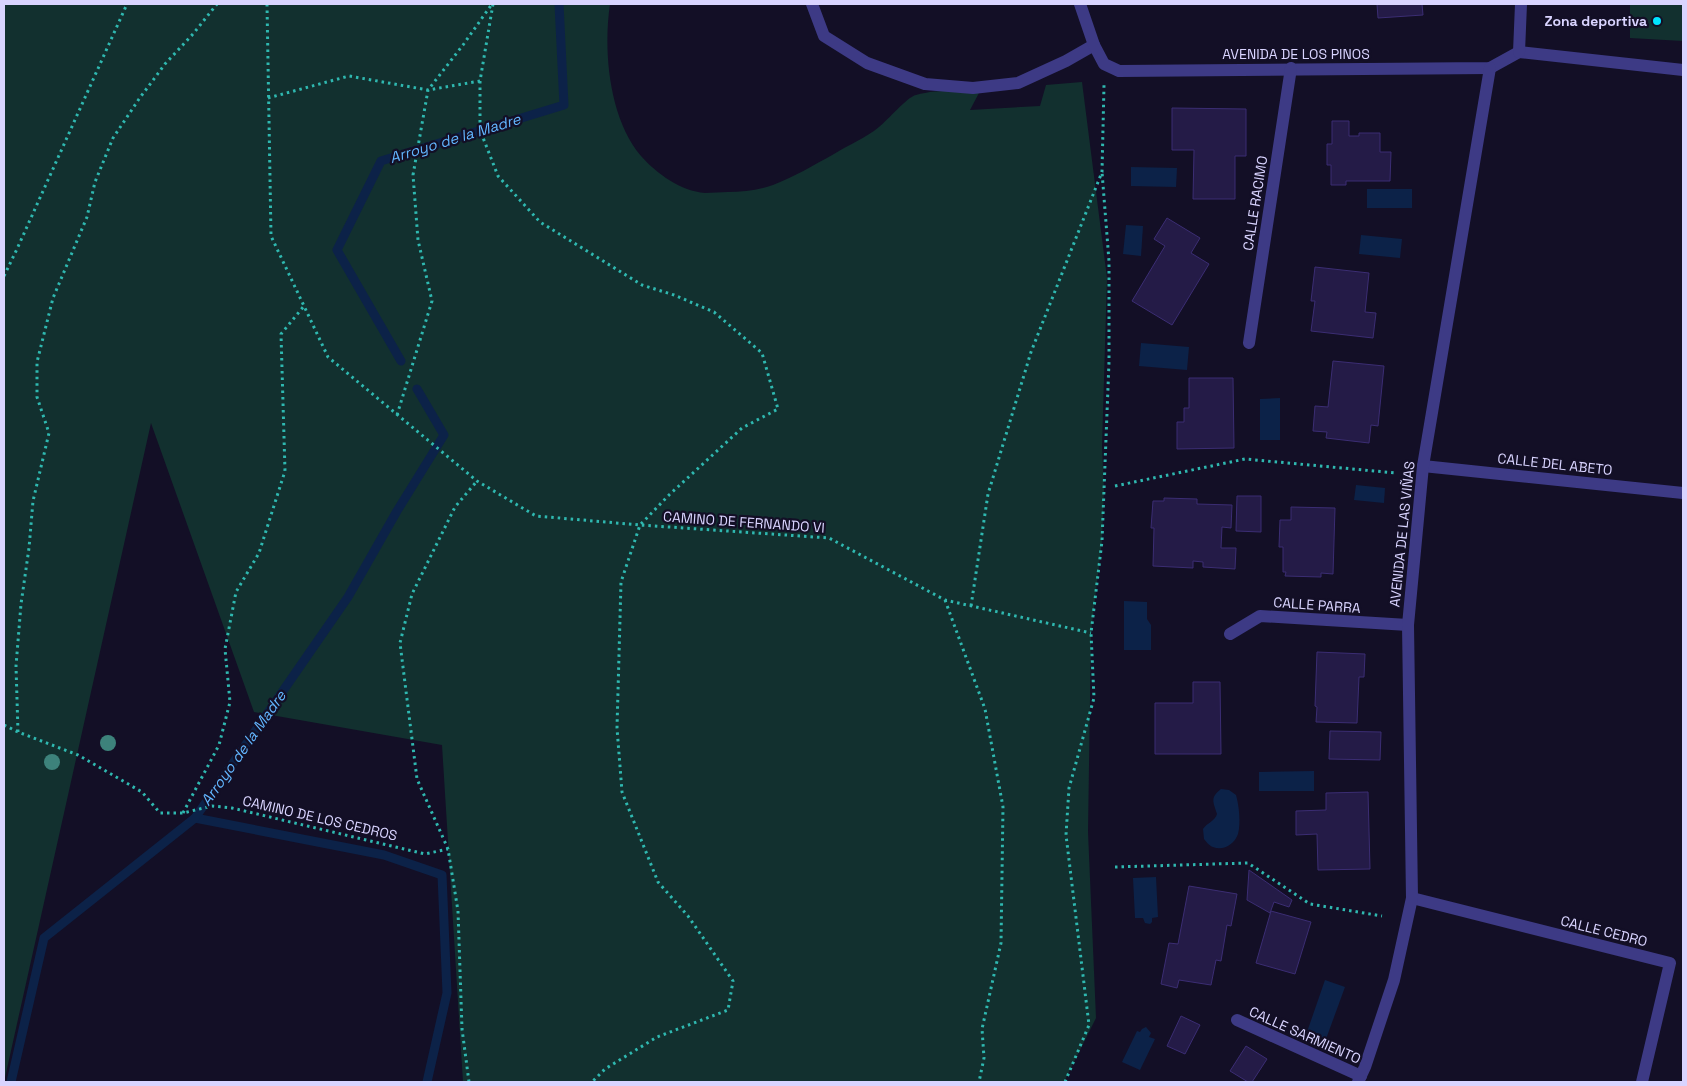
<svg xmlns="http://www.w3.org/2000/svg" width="1687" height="1086" viewBox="0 0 1687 1086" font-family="'Space Grotesk',sans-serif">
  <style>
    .green { fill: #12302f }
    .water { fill: #0c2248 }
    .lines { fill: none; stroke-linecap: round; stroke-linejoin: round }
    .stream { stroke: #0c2248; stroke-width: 9 }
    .building { fill: #241b47; stroke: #3b2d73 }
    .path { stroke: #2fb8b0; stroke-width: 3; stroke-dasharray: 2.5 4; stroke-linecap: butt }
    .minor { stroke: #3d3a85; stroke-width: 12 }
    .tree { fill: #3d827b }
    .poi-dot { fill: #00e5ff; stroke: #130f26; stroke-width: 2 }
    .labels { text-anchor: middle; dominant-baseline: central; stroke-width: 4.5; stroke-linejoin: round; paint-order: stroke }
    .poi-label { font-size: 14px; font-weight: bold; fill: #d9d4ff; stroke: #130f26; text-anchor: end }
    .street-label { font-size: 14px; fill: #d9d4ff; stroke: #130f26 }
    .water-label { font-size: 15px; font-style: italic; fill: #62b6ff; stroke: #130f26 }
  </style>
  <rect width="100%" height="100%" fill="#130f26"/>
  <g class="green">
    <path d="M4 4H610C603 51 609 118 641 156 657 174 681 191 705 193 713 193 721 192 728 192 743 192 759 190 773 185 794 177 814 165 834 154 848 145 866 138 879 127 888 120 907 97 916 95 936 89 959 91 980 91L970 110 1040 106 1046 85 1082 82 1107 278 1102 446 1104 490 1102 541 1091 633 1088 832 1096 1018 1064 1082H463L442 745 254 712 151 423 4 1082Z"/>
    <polygon points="1630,4 1683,4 1683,41 1630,38"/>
  </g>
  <g class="water">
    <polygon points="1131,167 1177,168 1176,187 1131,186"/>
    <rect x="1367" y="189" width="45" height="19"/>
    <polygon points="1126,225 1143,226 1141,256 1123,254"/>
    <polygon points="1361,235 1402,239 1400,258 1359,254"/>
    <polygon points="1141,343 1189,347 1187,370 1139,366"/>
    <polygon points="1280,398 1280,440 1260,440 1260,399"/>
    <polygon points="1356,485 1385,488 1384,503 1354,500"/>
    <polygon points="1124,601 1147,602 1147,619 1151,625 1151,650 1124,650"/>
    <polygon points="1314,771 1314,791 1259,791 1259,772"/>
    <path d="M1221 789 1229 790 1236 795C1239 805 1241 824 1238 834 1234 845 1223 851 1213 847 1209 846 1206 841 1204 839L1203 829C1207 823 1215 821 1217 814 1214 803 1209 798 1221 789Z"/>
    <polygon points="1156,877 1158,917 1152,918 1152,922 1150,924 1145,923 1143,918 1135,918 1133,878"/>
    <polygon points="1325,980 1345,987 1326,1039 1307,1032"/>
    <polygon points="1146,1027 1151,1033 1149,1037 1155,1039 1140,1070 1122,1062 1137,1031 1140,1032 1142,1029"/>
  </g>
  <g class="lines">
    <g class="stream">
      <polyline points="401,361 337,250 381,161 564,105 559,4"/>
      <polyline points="195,818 384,855 442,875 447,993 427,1082"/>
      <polyline points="11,1082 44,938 195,818 348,597 397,511 444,435 417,389"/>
    </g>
  </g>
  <g class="building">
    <polygon points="1377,4 1422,4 1423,15 1378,18"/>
    <polygon points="1172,108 1246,109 1246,156 1235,156 1235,199 1193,199 1194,150 1172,150"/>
    <polygon points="1332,121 1349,121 1349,136 1359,136 1359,133 1380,133 1380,152 1391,152 1390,181 1346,181 1346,185 1331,185 1331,165 1327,165 1327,144 1332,144"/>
    <polygon points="1167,218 1200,238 1191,253 1209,264 1172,325 1132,301 1165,246 1154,239"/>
    <polygon points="1315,267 1369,273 1365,312 1376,313 1373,338 1311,331 1315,301 1311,301"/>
    <polygon points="1333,361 1384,366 1378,426 1371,425 1369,443 1326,438 1327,432 1313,431 1315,406 1328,407"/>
    <polygon points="1189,378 1233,378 1234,448 1177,449 1177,422 1184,422 1184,408 1189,408"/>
    <polygon points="1237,496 1261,496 1261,532 1236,531"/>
    <polygon points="1164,498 1197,499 1197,504 1232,505 1231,528 1222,527 1221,548 1236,548 1235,569 1203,567 1203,562 1193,561 1193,568 1153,566 1154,528 1151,528 1153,501 1164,501"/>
    <polygon points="1291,507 1335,508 1333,574 1321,573 1321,577 1285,576 1286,572 1283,572 1283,547 1279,547 1280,520 1291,520"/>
    <polygon points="1317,652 1365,654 1364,677 1359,677 1357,723 1316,722 1317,707 1315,706"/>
    <polygon points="1193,682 1220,682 1221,754 1155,754 1155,703 1193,703"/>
    <polygon points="1330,731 1381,732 1380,760 1329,759"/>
    <polygon points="1368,792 1370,869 1318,870 1317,834 1296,835 1296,811 1326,810 1326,793"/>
    <polygon points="1249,870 1292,900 1289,907 1274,902 1270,913 1247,900"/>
    <polygon points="1189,886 1237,894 1231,926 1227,925 1221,961 1216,960 1211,985 1179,980 1177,988 1161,984 1169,943 1178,944"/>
    <polygon points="1271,911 1311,922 1295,974 1256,963"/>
    <polygon points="1181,1016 1200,1025 1185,1054 1167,1046"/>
    <polygon points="1246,1046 1267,1059 1252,1082 1248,1082 1230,1071"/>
  </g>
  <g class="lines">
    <g class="path">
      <polyline points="267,4 271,236 328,357 477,481 536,516 640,525 829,538 945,600 1091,633"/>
      <polyline points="493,4 480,81 480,130 498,176 540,222 642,285 674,295 714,312 762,353 778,409 742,428 669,495 640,525 621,582 617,728 622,792 658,882 688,916 733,981 728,1010 657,1037 605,1069 592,1082"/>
      <polyline points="268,98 349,76 428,90 480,81"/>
      <polyline points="4,276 17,249 127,4"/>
      <polyline points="397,415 432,301 418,240 413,175 428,90 463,45 492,4"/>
      <polyline points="1115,486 1245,459 1396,473"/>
      <polyline points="945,600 985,709 1003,807 1001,943 982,1029 984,1058 979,1082"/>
      <polyline points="971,606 988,494 1031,352 1102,172 1104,85"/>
      <polyline points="4,725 18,732 78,755 142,792 160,813 183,813 212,806 232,808 425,854 448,849"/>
      <polyline points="18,732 16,666 21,604 29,548 33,501 49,433 37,397 37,362 53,298 87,217 95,182 113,138 139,99 165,64 193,34 217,4"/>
      <polyline points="183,813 219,745 230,702 225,649 236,592 259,553 285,471 281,334 304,306"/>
      <polyline points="1115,867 1248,863 1310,904 1382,916"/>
      <polyline points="469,1082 462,1029 458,911 448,849 417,779 400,643 412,594 455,507 477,481"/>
      <polyline points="1065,1082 1089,1025 1066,835 1069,788 1094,698 1091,633 1102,541 1109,362 1109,261 1102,172"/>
    </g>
    <g class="minor">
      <polyline points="812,4 824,36 867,63 925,84 973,88 1018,83 1066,61 1094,45"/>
      <polyline points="1080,4 1094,45 1104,64 1119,71 1490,68 1519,52"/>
      <polyline points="1519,52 1683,70"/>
      <polyline points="1519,52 1521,4"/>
      <polyline points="1249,343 1291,68"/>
      <polyline points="1423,466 1683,493"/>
      <polyline points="1230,634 1260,616 1408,625"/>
      <polyline points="1412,898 1670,963 1642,1082"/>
      <polyline points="1237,1020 1361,1076"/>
      <polyline points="1358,1082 1365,1067 1394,980 1412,898 1408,625 1423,466 1490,68"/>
    </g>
  </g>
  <g class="tree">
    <circle cx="108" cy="743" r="8"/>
    <circle cx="52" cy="762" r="8"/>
  </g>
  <circle class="poi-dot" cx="1657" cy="21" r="5"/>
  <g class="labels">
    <g class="poi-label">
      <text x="1647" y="21">Zona deportiva</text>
    </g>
    <g class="street-label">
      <text x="1296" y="54">AVENIDA DE LOS PINOS</text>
      <text transform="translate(1255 203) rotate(-81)">CALLE RACIMO</text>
      <text transform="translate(1555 464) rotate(6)">CALLE DEL ABETO</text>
      <text transform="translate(744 522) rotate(4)">CAMINO DE FERNANDO VI</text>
      <text transform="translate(1402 534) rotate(-84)">AVENIDA DE LAS VIÑAS</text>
      <text transform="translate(1317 605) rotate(4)">CALLE PARRA</text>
      <text transform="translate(320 818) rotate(13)">CAMINO DE LOS CEDROS</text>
      <text transform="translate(1604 931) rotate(14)">CALLE CEDRO</text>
      <text transform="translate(1305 1035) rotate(24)">CALLE SARMIENTO</text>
    </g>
    <g class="water-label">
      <text transform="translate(455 138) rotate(-17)">Arroyo de la Madre</text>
      <text transform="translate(243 748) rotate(-55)">Arroyo de la Madre</text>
    </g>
  </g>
  <rect width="1687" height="1086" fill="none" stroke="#d9d4ff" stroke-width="10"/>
</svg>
